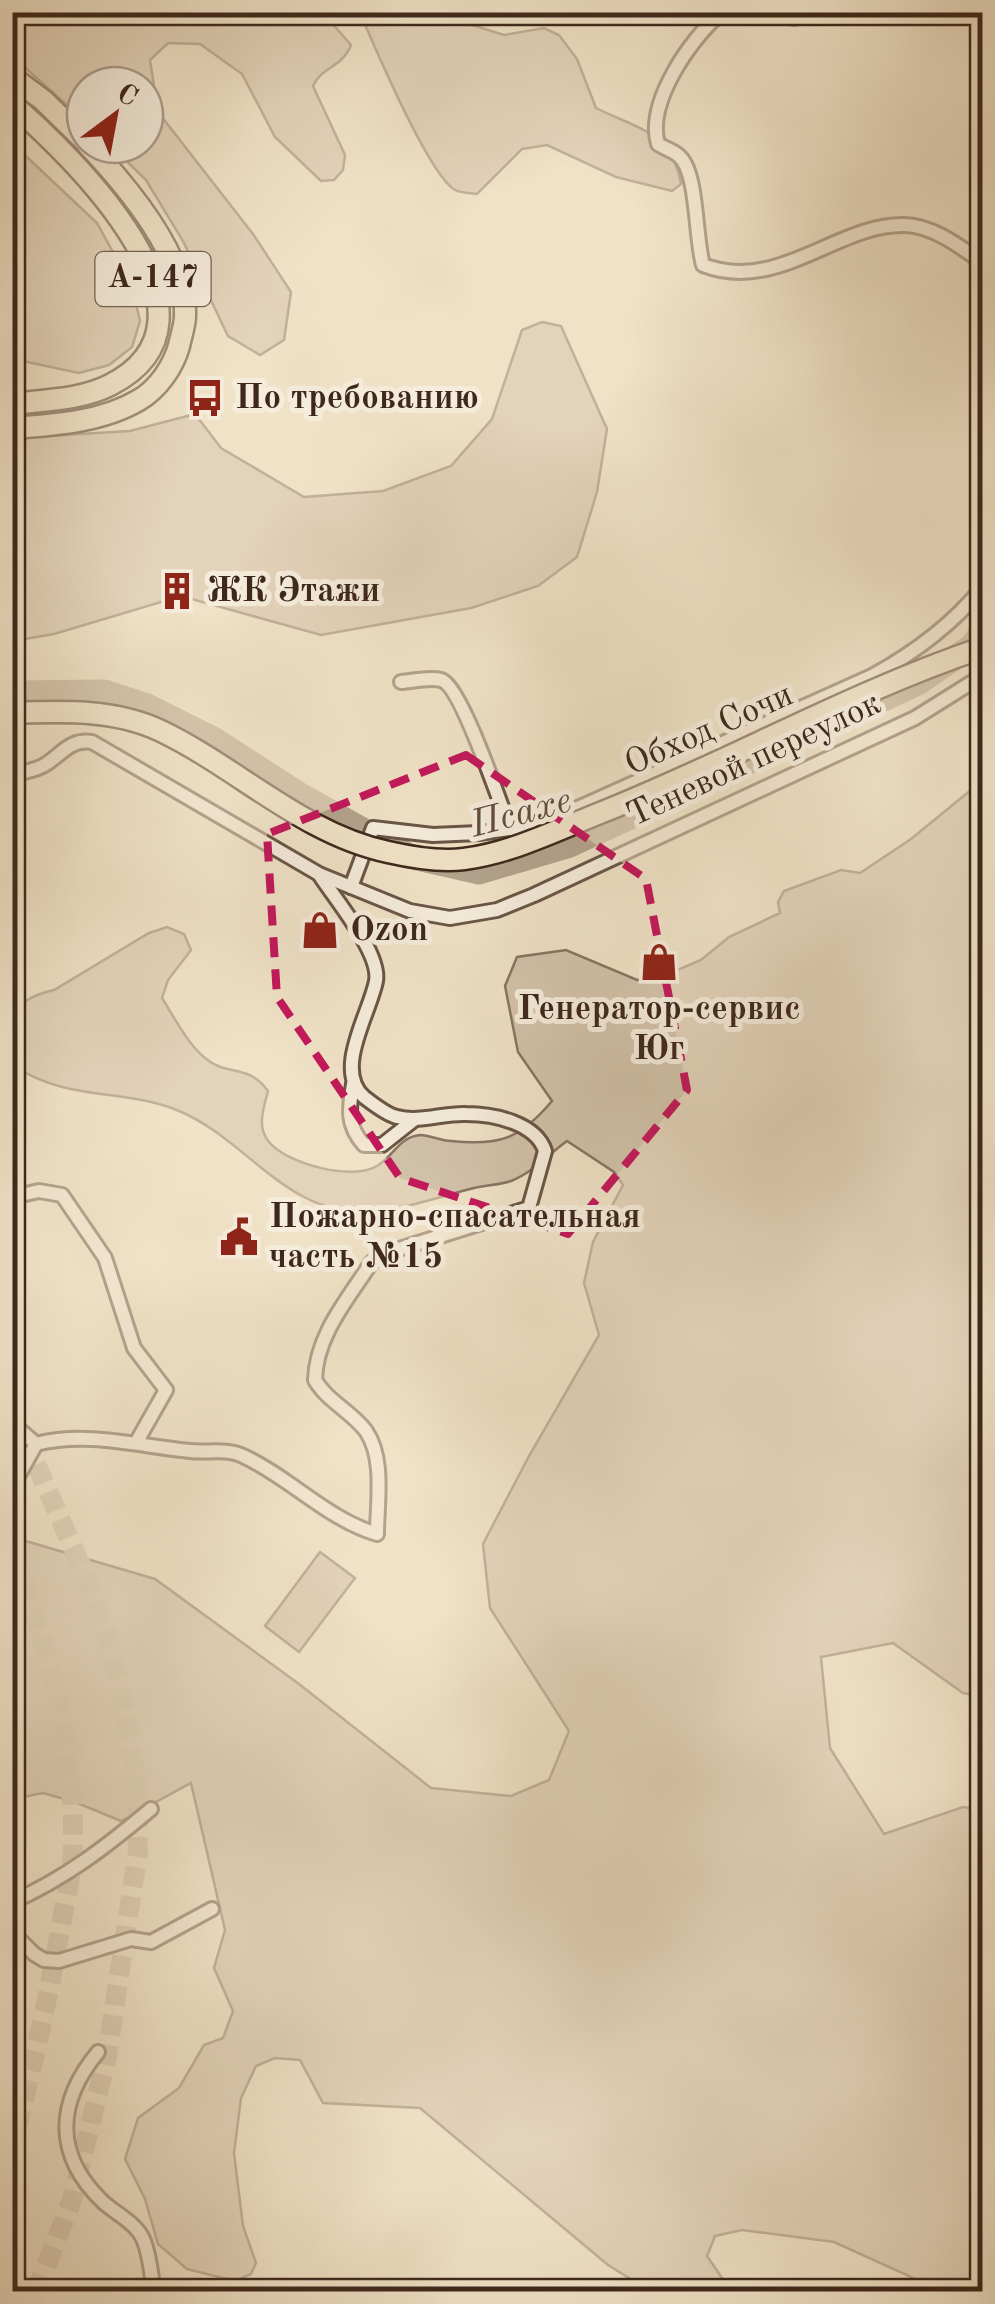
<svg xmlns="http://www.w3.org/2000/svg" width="995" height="2304" viewBox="0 0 995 2304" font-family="'Old Standard TT',serif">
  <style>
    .green { fill: #d2c2aa; stroke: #887563; stroke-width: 2.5 }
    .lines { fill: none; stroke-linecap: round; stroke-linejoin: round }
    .river { stroke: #b3a38d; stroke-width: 25 }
    .primary-tunnel { stroke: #ccbda5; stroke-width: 20; stroke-dasharray: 20 10; stroke-linecap: butt }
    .minor-casing { stroke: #6a5647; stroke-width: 18 }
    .tertiary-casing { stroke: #6a5647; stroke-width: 20 }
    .trunk-casing { stroke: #3e281c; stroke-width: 25 }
    .minor { stroke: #f5ecdb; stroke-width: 12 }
    .tertiary { stroke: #f5ecdb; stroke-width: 15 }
    .trunk { stroke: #f0e2c7; stroke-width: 20 }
    .trunk-bridge-casing { stroke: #3e281c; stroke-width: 25; stroke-linecap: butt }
    .trunk-bridge { stroke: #f0e2c7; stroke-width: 20 }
    .marked { fill: none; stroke: #c2185b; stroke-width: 8; stroke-dasharray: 20 12; stroke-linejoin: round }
    .labels { text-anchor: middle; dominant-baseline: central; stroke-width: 10; stroke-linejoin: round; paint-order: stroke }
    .shield { fill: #f5ecdb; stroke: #756355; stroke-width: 2.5 }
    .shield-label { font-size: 32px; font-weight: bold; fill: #3e281c }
    .poi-label { font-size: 35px; font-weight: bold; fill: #3e281c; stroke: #f5ecdb; text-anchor: start }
    .street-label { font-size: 35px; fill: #3e281c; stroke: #f5ecdb }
    .water-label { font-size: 38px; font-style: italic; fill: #614d3e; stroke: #f5ecdb }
  </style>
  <rect width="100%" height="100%" fill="#f0e2c7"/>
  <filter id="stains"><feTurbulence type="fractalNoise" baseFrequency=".002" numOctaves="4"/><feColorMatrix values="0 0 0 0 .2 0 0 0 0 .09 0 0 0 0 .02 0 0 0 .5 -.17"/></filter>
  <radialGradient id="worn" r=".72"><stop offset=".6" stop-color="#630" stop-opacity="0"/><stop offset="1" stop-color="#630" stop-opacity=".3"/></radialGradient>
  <g class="green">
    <path d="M13 12 323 13 351 45C342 68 321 67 313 86L345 155 343 170 334 180 321 181 275 137 242 74 200 44 168 43 150 60 158 112 253 234 291 292 284 340 260 355 228 336 183 241 146 180 110 145H145V85H85V121L13 57Z"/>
    <path d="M360 13H447L469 24 504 35 544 28 559 35 577 59 596 108C638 129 672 132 681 184L672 191 616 177 547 145 522 149 477 194C471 193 460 193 455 190 428 174 374 45 360 13Z"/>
    <polygon points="12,143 97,223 132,287 140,321 132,347 109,365 79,373 13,359"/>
    <polygon points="542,322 561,326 607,429 597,492 577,557 538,586 471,608 321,635 181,596 54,634 13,641 13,438 130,431 195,414 221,448 304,497 383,491 451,466 492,419 522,330"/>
    <path d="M982 781V1696L963 1693 893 1643 821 1657 830 1748 884 1834 963 1807 982 1810V2291H942L834 2242 742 2230 715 2236 707 2256 731 2291H650L608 2265 420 2108 323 2103 300 2060 275 2058 256 2066 241 2098 234 2153 243 2226 256 2263 251 2274 235 2281 187 2269 158 2244 145 2199 125 2159 138 2118 179 2088 204 2045 223 2038 233 2011 214 1968 225 1930 191 1783 121 1821 75 1802 43 1793 13 1799 12 1537 155 1579 299 1684 431 1788 511 1796 549 1780 569 1731 490 1608 483 1544 529 1456 599 1335 584 1283 593 1242 623 1185 614 1172 567 1141C549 1154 532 1173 511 1181 499 1185 486 1185 474 1188 417 1202 362 1228 304 1197 260 1174 227 1131 179 1111 125 1088 66 1102 13 1065 13 1023 4 1001 54 990L149 933 167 927 184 934 191 950 168 980 162 998C174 1017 187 1043 205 1058 227 1077 248 1063 268 1091 264 1107 256 1127 269 1142 287 1164 352 1181 377 1166 393 1157 399 1137 420 1135 430 1135 441 1141 451 1141 500 1146 520 1139 552 1101L518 1052 505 986 517 957 566 950 637 980 659 978 701 960 729 937 780 913 778 902 784 891 841 870 860 873 911 839Z"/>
    <polygon points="320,1552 355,1578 299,1652 265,1626"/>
  </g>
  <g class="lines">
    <polyline class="river" points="12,693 104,692 147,706 215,740 300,795 409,856 479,872 570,845 918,683 972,646 982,632"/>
    <g class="primary-tunnel">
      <polyline points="24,1437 91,1588 120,1680 134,1767 138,1851 107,2056 72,2200 36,2292"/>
      <path d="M12 1553C50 1647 75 1746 73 1849 72 1876 64 1904 60 1931 47 2004 31 2075 12 2146"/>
    </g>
    <g class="minor-casing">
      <g id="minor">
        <path d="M722 12C690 39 646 103 658 144 664 148 674 151 679 156 698 172 695 238 703 265 778 294 838 223 905 225 934 226 960 247 982 262"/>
        <polyline points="768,12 794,18 817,12"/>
        <path d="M401 682C413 681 430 677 441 680 461 685 501 806 510 829"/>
        <path d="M12 775C23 772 38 770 46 764 63 753 70 739 92 742L319 874 410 911 450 918 497 910 534 895 915 718 982 676"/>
        <path d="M351 887 373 828 433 835 479 833 510 829 569 812 872 676C914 653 952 625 982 588"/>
        <path d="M353 1084C349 1108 346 1125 364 1145H382L415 1119"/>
        <polyline points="12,1197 39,1191 62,1195 105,1258 134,1348 166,1390 136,1443"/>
        <polyline points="12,1423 36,1444"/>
        <path d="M12 1487 36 1444C87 1431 138 1446 190 1451 207 1453 227 1448 243 1456 289 1477 327 1519 377 1534 377 1502 385 1459 366 1431 352 1412 327 1401 315 1380 316 1335 348 1299 371 1263L380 1255 529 1208 545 1151C536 1123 494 1114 466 1114 443 1113 420 1123 397 1117 387 1115 373 1104 364 1097 333 1070 370 1013 376 981 381 953 334 898 319 874"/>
        <path d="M12 1902C66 1878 107 1846 151 1809"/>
        <polyline points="12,1932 34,1954 44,1960 59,1961 131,1939 151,1942 212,1909"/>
        <path d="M98 2052C56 2103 54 2155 103 2202 116 2214 136 2223 143 2239 150 2254 151 2275 154 2292"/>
        <polyline points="12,2278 31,2292"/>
      </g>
    </g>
    <g class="tertiary-casing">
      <polyline id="tertiary" points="545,2292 585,2292"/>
    </g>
    <g class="trunk-casing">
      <g id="trunk">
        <polyline points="12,77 43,100 85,141"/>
        <path d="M12 104C73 157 241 319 110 385 81 400 44 400 12 404"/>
        <path d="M12 428C54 425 102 422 139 400 158 389 173 367 179 346 181 336 185 325 185 316 187 257 126 185 88 145"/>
      </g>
    </g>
    <use href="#minor" class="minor"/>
    <use href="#tertiary" class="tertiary"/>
    <use href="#trunk" class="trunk"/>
    <g class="trunk-bridge-casing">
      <path id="trunk-bridge" d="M12 713C62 711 115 709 161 731 238 768 303 834 388 852 410 857 442 862 464 859 511 853 555 831 600 813 729 762 851 692 982 648"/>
    </g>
    <use href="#trunk-bridge" class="trunk-bridge"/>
  </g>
  <path d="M0 0H995V2304H0ZM466 755 646 879 687 1090 568 1234 400 1178 277 997 267 834Z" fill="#f0e2c7" fill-opacity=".55" fill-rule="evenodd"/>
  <path class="marked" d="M466 755 646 879 687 1090 568 1234 400 1178 277 997 267 834Z"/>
  <defs>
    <g id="bus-bare" transform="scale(3)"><path d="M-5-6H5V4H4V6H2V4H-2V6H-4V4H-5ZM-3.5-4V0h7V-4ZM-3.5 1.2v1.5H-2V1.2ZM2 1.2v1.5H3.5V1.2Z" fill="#8f2418" stroke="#f5ecdb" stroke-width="2.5" paint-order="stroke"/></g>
    <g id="building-bare" transform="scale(3)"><path d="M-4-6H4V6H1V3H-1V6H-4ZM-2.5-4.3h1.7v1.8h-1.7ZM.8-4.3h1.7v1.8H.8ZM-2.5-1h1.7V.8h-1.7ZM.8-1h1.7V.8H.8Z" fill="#8f2418" stroke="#f5ecdb" stroke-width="2.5" paint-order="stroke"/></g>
    <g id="shop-bare" transform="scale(3)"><path d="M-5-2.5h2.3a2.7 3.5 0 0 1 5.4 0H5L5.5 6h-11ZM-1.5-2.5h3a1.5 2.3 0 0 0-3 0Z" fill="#8f2418" stroke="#f5ecdb" stroke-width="2.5" paint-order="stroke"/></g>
    <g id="civic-bare" transform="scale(3)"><path d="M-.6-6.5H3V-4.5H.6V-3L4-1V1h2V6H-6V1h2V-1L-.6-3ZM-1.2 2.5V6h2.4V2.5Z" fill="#8f2418" stroke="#f5ecdb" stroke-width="2.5" paint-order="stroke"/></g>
  </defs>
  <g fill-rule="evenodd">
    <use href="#bus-bare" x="205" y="398"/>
    <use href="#building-bare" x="177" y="591"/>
    <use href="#shop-bare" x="320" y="930"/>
    <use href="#shop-bare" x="659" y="962"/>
    <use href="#civic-bare" x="239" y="1237"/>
  </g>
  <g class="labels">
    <rect class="shield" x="95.5" y="252" width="115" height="54" rx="8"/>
    <g class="shield-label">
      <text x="153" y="279">А-147</text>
    </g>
    <g class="poi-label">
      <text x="235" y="398">По требованию</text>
      <text x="207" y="591">ЖК Этажи</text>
      <text x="350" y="930">Ozon</text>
      <text x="659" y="1009" text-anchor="middle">Генератор-сервис<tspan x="659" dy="40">Юг</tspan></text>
      <text x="269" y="1217">Пожарно-спасательная<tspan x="269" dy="40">часть №15</tspan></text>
    </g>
    <g class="street-label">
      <text transform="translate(709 730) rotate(-24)">Обход Сочи</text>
      <text transform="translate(754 760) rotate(-25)">Теневой переулок</text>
    </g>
    <g class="water-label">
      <text transform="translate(521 814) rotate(-15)">Псахе</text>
    </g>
  </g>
  <rect width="995" height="2304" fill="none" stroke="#f0e2c7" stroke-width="50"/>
  <rect x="15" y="15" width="965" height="2274" fill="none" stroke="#3e281c" stroke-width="5"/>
  <rect x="25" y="25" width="945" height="2254" fill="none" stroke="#3e281c" stroke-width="2.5"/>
  <g transform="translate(115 115) rotate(32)"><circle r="48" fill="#f5ecdb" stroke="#ac9e8f" stroke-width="2.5"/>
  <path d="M0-8L18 38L0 25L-18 38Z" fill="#8f2418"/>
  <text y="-15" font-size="28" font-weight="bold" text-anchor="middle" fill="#3e281c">С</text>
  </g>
  <rect width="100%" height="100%" filter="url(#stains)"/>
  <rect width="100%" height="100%" fill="url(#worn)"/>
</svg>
